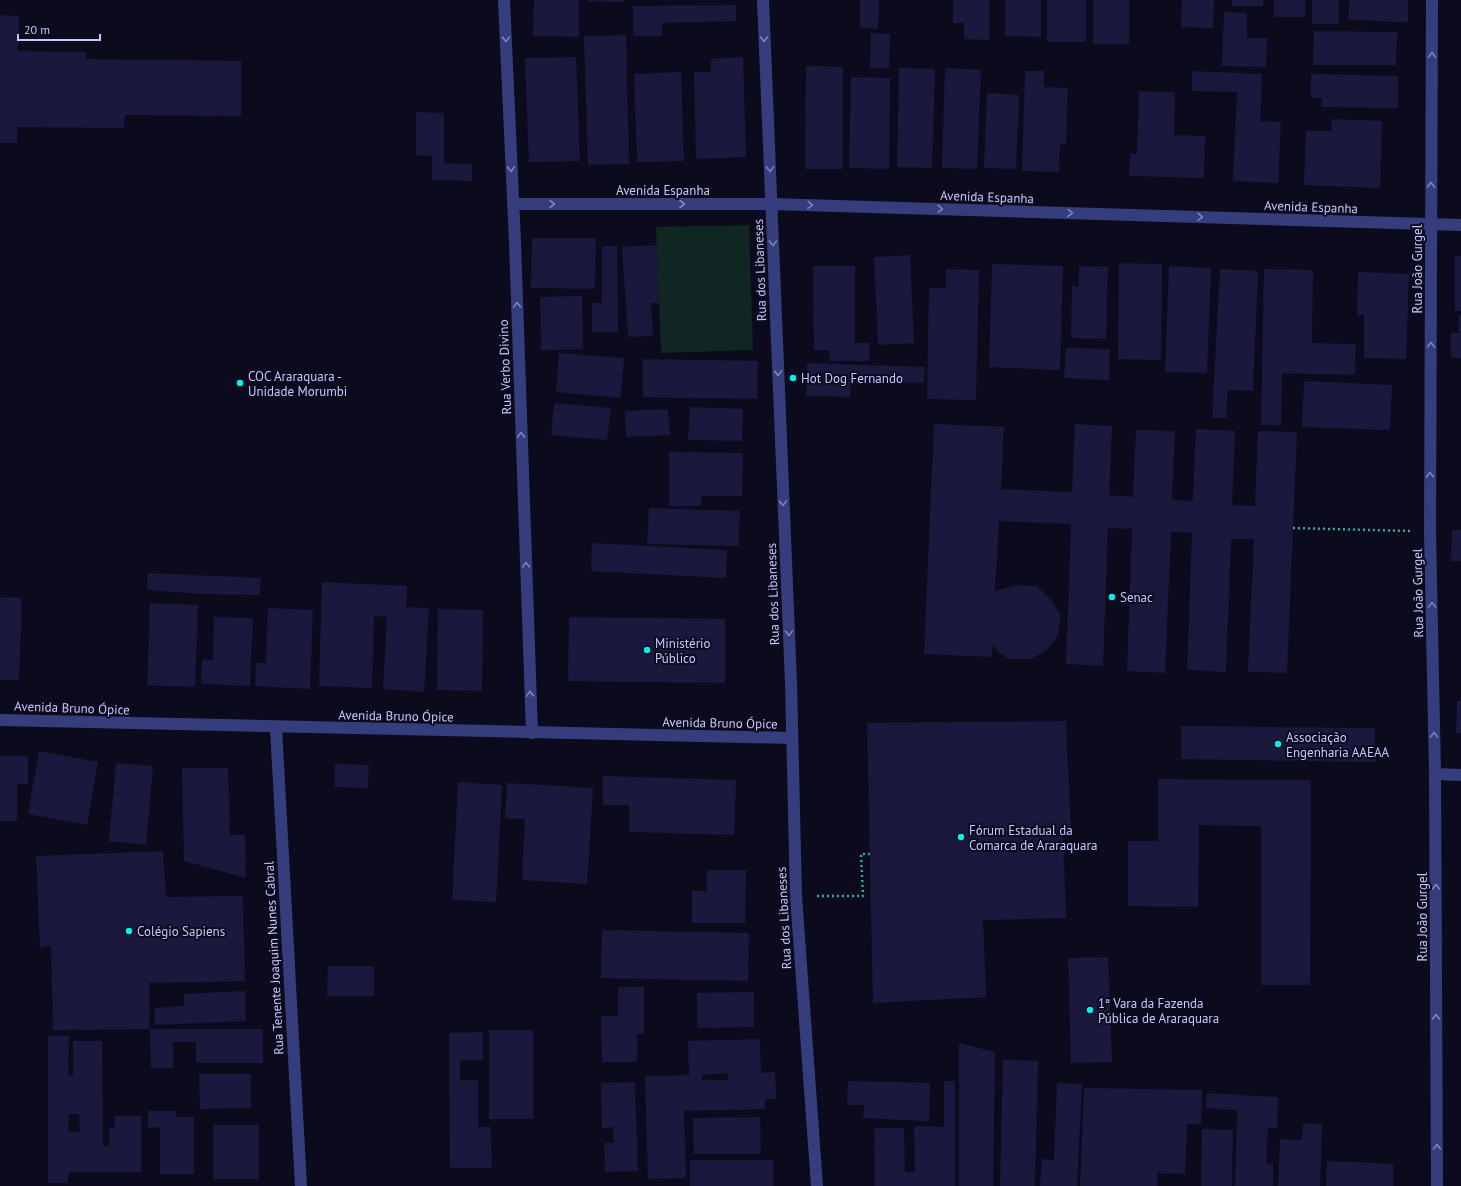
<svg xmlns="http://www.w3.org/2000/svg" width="1461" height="1186" viewBox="0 0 1461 1186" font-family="'PT Sans',sans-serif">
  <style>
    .green { fill: #0f2623 }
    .building { fill: #1a183d; fill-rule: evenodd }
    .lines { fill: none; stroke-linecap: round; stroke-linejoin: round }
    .path { stroke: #2dad95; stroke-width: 2.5; stroke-dasharray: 2 3; stroke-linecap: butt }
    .minor { stroke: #363d7c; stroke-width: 12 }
    .oneway { stroke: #7e82be }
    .poi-dot { fill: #01f1eb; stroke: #0c0b1d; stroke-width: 1.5 }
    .labels { text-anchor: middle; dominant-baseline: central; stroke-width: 4; stroke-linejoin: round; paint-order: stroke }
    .street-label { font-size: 13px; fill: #c7c8ff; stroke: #0c0b1d }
    .poi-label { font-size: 13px; fill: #c7c8ff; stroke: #0c0b1d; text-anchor: start }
  </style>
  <rect width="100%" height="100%" fill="#0c0b1d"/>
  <polygon class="green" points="749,225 753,350 661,353 656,227"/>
  <g class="building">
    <polygon points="534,0 579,0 579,37 533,36"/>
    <polygon points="588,0 625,0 625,2 588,1"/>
    <polygon points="860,0 879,0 878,29 860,28"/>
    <polygon points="953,0 989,0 989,40 964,39 964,23 953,23"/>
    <polygon points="1005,0 1041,0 1041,37 1005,36"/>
    <rect x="1047" y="0" width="39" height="42"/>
    <rect x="1093" y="0" width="36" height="44"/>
    <polygon points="1182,0 1214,0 1213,28 1181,27"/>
    <rect x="1232" y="0" width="31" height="6"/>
    <rect x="1274" y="0" width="31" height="17"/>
    <rect x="1312" y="0" width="27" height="24"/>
    <polygon points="1349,0 1408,0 1408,22 1348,20"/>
    <polygon points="736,5 736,21 662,23 662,36 633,36 633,6"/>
    <polygon points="1224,12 1247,13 1247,38 1267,38 1266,67 1222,66"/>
    <polygon points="0,15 19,16 18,51 86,52 86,59 241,61 241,116 125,115 124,128 17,127 17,143 0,143"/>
    <polygon points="1314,31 1397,32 1396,65 1313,65"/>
    <polygon points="871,33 890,34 889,68 870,68"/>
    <polygon points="626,35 629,164 588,165 584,36"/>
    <polygon points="576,57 580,161 529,162 525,58"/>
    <polygon points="743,57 746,157 696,159 694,72 711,72 711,59"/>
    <polygon points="806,66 843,67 843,169 805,169"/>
    <polygon points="899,68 935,69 932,168 897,167"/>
    <polygon points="945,68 981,70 977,169 942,168"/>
    <polygon points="1025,71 1044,71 1044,87 1068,88 1066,145 1060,144 1059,172 1022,171"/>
    <polygon points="1192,71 1262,74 1260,121 1281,122 1278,183 1233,181 1237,92 1192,91"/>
    <polygon points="681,72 684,161 637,162 634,74"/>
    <polygon points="1311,74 1398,76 1398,108 1321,107 1322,98 1311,98"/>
    <polygon points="851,77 890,78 889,169 849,168"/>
    <polygon points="1139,91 1175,92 1174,135 1205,136 1204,178 1129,176 1130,154 1137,154"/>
    <polygon points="987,93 1019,95 1016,169 984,168"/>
    <polygon points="416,112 444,113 444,163 472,164 472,181 432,180 432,156 416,155"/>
    <polygon points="1332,119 1382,121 1380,188 1304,185 1306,131 1331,131"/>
    <polygon points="532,238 596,238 595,289 531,288"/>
    <polygon points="657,245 659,303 651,303 653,336 628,337 622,247"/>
    <polygon points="602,246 617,246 618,332 592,332 592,303 602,303"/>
    <polygon points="910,255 914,343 878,345 874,257"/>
    <rect x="1455" y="256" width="6" height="55"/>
    <polygon points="1119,263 1162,264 1161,360 1118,359"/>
    <polygon points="992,264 1063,266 1060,370 989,367"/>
    <polygon points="813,266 855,266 855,343 869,343 869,361 829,361 830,350 814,350"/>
    <polygon points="1079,266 1108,267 1106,339 1071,338 1072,286 1079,287"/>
    <polygon points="1169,266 1211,268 1207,373 1165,372"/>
    <polygon points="946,269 979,270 976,400 927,399 929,288 946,288"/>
    <polygon points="1220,269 1258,271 1253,391 1228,390 1226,418 1212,418"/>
    <polygon points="1264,269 1313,270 1312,343 1356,344 1355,375 1282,373 1281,425 1261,425"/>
    <polygon points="1358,272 1409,274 1406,359 1364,358 1364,315 1357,315"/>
    <polygon points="582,296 583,349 541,350 540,297"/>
    <polygon points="1459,315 1461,315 1461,358 1451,358 1451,333 1459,333"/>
    <polygon points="1066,348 1110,349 1109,380 1064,378"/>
    <polygon points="559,353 624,358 621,398 556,392"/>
    <polygon points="643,359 758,361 757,399 643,397"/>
    <polygon points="807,363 925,367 924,383 851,382 850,397 806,396"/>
    <polygon points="1304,381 1392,385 1390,430 1302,427"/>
    <polygon points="554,403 611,408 607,440 551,435"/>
    <polygon points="690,407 743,409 742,441 688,440"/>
    <polygon points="668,409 670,435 626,437 625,411"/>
    <polygon points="934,424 1004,427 1001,489 1072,492 1075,424 1112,426 1109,495 1133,497 1136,430 1175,431 1172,500 1193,501 1196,429 1235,431 1232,505 1255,506 1258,431 1297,432 1287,673 1248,672 1254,539 1231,539 1226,672 1187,670 1192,533 1171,532 1165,673 1127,671 1132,529 1108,528 1103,666 1066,664 1071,524 999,521 995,591 1017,585 1037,586 1051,600 1061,616 1058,635 1047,650 1031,659 1009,659 997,651 993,644 992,657 924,654"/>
    <polygon points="669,452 743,453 742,496 701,496 702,506 669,506"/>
    <polygon points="649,508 740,511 738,546 647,544"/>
    <polygon points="1452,530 1461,530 1461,561 1451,561"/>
    <polygon points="592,543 727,550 726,578 591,571"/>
    <polygon points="148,573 261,578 259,595 202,594 147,590"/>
    <polygon points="322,582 407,586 406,607 429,608 424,692 383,689 387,617 374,616 372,688 319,686"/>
    <polygon points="0,597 22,598 19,680 0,680"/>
    <polygon points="150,603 198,605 195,687 147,685"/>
    <polygon points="268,608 313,610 310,689 255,686 256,663 266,663"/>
    <polygon points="438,609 483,610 482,691 437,690"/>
    <polygon points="214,617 253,618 250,686 201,684 202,659 213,660"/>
    <polygon points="569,617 725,619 725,683 568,681"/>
    <polygon points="1457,701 1461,701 1461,733 1456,733"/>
    <polygon points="1066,721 1071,836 1063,836 1066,918 983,920 986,997 873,1003 867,723"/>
    <polygon points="1181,726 1375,728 1375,762 1181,759"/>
    <polygon points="39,751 98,762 87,825 28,814"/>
    <polygon points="0,756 28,756 28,784 17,784 17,821 0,821"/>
    <polygon points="116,763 153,766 146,845 109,841"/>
    <polygon points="335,764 369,765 368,788 335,787"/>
    <polygon points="182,768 228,768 230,835 245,835 246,878 184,861"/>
    <polygon points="603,776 736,780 734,835 629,832 629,805 603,805"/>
    <polygon points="1158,779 1311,780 1310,985 1261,985 1261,826 1199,825 1198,907 1128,906 1128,841 1158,841"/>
    <polygon points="458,782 502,785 496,902 452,900"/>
    <polygon points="507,783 593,788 587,884 522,880 525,819 505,818"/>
    <polygon points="163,851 166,897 243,896 245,981 149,983 150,1029 263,1029 263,1063 196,1063 196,1042 173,1042 173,1068 151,1068 150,1029 53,1030 51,945 40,948 36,856"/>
    <polygon points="707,870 746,870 745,923 692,923 692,891 707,891"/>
    <polygon points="602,930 749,933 748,981 601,978"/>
    <polygon points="1108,957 1112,1062 1071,1063 1068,958"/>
    <polygon points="328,966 374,966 374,996 327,996"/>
    <polygon points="618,987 644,987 644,1034 637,1034 637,1062 602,1062 601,1016 618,1016"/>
    <polygon points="245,991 246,1021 155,1025 155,1008 184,1006 184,994"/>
    <polygon points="754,992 754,1027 697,1028 697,993"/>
    <rect x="489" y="1030" width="44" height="89"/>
    <polygon points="483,1032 483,1060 460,1060 460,1080 478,1080 478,1127 491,1127 492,1168 450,1168 449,1033"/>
    <path d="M48 1036H69L68 1076H73V1041H102L103 1146H109V1128H115V1116H141V1172H69L68 1183H48ZM69 1114H79L80 1132 68 1131Z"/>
    <path d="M760 1039 761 1073 775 1072 776 1099H765V1109L684 1111 686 1178 648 1179 645 1076 689 1075 688 1041ZM728 1073V1080H702V1075Z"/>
    <polygon points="959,1043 995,1052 993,1186 959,1186"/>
    <polygon points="1003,1060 1038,1061 1035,1186 1000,1186"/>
    <polygon points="199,1074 251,1074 251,1108 200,1109"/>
    <polygon points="848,1081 930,1083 929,1121 863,1118 864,1105 847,1105"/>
    <polygon points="944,1081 955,1081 955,1186 875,1186 874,1128 904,1128 905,1172 915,1172 914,1126 944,1127"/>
    <polygon points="635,1082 638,1171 605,1172 604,1143 613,1143 613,1127 602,1128 601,1083"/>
    <polygon points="1057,1083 1082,1084 1077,1186 1040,1186 1042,1159 1054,1160"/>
    <polygon points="1084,1088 1202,1090 1201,1124 1187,1124 1185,1174 1157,1173 1157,1186 1080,1186"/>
    <polygon points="1207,1093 1278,1097 1277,1128 1268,1128 1266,1163 1273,1164 1273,1186 1235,1186 1237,1110 1206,1108"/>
    <polygon points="148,1111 176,1111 176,1117 194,1117 194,1174 160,1174 160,1127 148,1128"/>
    <polygon points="760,1117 761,1154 694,1154 693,1118"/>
    <polygon points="1303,1123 1322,1124 1320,1186 1278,1186 1280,1139 1302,1140"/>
    <rect x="213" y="1125" width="46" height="54"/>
    <polygon points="1202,1129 1233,1130 1232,1186 1201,1186"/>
    <rect x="690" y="1160" width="83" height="26"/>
    <polygon points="1327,1161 1393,1164 1393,1186 1326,1186"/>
  </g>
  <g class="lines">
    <g class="path">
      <polyline points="1293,528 1410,531"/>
      <polyline points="817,896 863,896 861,854 870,854"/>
    </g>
    <g class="minor">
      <polyline points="504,0 515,242 532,733"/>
      <polyline points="763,0 791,683 796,896 817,1186"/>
      <polyline points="1432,0 1430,532 1435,774 1437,1186"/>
      <polyline points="513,204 771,204 1461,225"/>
      <polyline points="0,720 791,738"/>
      <polyline points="276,728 301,1186"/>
      <polyline points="1435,774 1461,775"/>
    </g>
  </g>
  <defs><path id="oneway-chevron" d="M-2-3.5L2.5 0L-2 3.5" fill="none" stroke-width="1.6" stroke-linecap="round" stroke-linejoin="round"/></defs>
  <g class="oneway">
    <use href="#oneway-chevron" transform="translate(506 39) rotate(88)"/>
    <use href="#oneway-chevron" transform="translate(764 39) rotate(88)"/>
    <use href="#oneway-chevron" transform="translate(1432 55) rotate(-90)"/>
    <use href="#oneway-chevron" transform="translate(511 169) rotate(88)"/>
    <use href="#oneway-chevron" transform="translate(770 169) rotate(88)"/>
    <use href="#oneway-chevron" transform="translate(1431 185) rotate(-90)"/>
    <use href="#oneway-chevron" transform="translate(552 204)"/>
    <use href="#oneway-chevron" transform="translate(682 204)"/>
    <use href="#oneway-chevron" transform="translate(810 205) rotate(2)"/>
    <use href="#oneway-chevron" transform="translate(940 209) rotate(2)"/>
    <use href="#oneway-chevron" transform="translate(1070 213) rotate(2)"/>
    <use href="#oneway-chevron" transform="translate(1200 217) rotate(2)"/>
    <use href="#oneway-chevron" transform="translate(773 243) rotate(88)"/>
    <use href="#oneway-chevron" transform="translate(517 305) rotate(-92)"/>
    <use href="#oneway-chevron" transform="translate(1431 345) rotate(-90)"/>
    <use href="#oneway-chevron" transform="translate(778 373) rotate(88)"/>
    <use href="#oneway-chevron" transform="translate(521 435) rotate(-92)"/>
    <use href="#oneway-chevron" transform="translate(1430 475) rotate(-90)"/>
    <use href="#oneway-chevron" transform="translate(783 503) rotate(88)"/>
    <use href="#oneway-chevron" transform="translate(526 565) rotate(-92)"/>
    <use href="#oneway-chevron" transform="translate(1432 605) rotate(-91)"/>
    <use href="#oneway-chevron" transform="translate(789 633) rotate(88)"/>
    <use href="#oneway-chevron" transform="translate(530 694) rotate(-92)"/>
    <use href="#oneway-chevron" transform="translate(1434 735) rotate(-91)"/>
    <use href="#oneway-chevron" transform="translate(1436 887) rotate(-90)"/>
    <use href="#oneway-chevron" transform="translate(1436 1017) rotate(-90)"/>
    <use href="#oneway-chevron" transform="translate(1437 1147) rotate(-90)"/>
  </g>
  <g class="poi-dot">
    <circle cx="793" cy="378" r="4"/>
    <circle cx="240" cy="383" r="4"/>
    <circle cx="1112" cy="597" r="4"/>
    <circle cx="647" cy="650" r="4"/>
    <circle cx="1278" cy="744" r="4"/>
    <circle cx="961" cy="837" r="4"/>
    <circle cx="129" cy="931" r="4"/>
    <circle cx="1090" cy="1010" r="4"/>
  </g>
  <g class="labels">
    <g class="street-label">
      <text x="663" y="190">Avenida Espanha</text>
      <text transform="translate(987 197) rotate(2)">Avenida Espanha</text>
      <text transform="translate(1311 207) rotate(2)">Avenida Espanha</text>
      <text transform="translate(1417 269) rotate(-90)">Rua João Gurgel</text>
      <text transform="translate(760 270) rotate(-92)">Rua dos Libaneses</text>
      <text transform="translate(505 367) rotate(-92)">Rua Verbo Divino</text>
      <text transform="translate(1418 593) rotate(-91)">Rua João Gurgel</text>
      <text transform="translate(773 594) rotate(-92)">Rua dos Libaneses</text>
      <text transform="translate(72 708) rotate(2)">Avenida Bruno Ópice</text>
      <text transform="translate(396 716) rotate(1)">Avenida Bruno Ópice</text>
      <text transform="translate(720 723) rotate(1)">Avenida Bruno Ópice</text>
      <text transform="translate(1422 917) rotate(-90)">Rua João Gurgel</text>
      <text transform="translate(784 918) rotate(-93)">Rua dos Libaneses</text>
      <text transform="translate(274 958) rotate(-93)">Rua Tenente Joaquim Nunes Cabral</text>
    </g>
    <g class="poi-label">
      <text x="248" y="376">COC Araraquara -<tspan x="248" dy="15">Unidade Morumbi</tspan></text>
      <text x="801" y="378">Hot Dog Fernando</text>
      <text x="1120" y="597">Senac</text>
      <text x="655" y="643">Ministério<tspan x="655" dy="15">Público</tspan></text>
      <text x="1286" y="737">Associação<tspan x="1286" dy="15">Engenharia AAEAA</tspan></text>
      <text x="969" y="830">Fórum Estadual da<tspan x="969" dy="15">Comarca de Araraquara</tspan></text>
      <text x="137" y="931">Colégio Sapiens</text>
      <text x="1098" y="1003">1ª Vara da Fazenda<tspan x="1098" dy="15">Pública de Araraquara</tspan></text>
    </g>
  </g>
  <path d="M18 34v6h82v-6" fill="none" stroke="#c7c8ff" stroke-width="2"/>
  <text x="24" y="34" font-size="12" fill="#c7c8ff" stroke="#0c0b1d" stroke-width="3" paint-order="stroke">20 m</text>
</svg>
